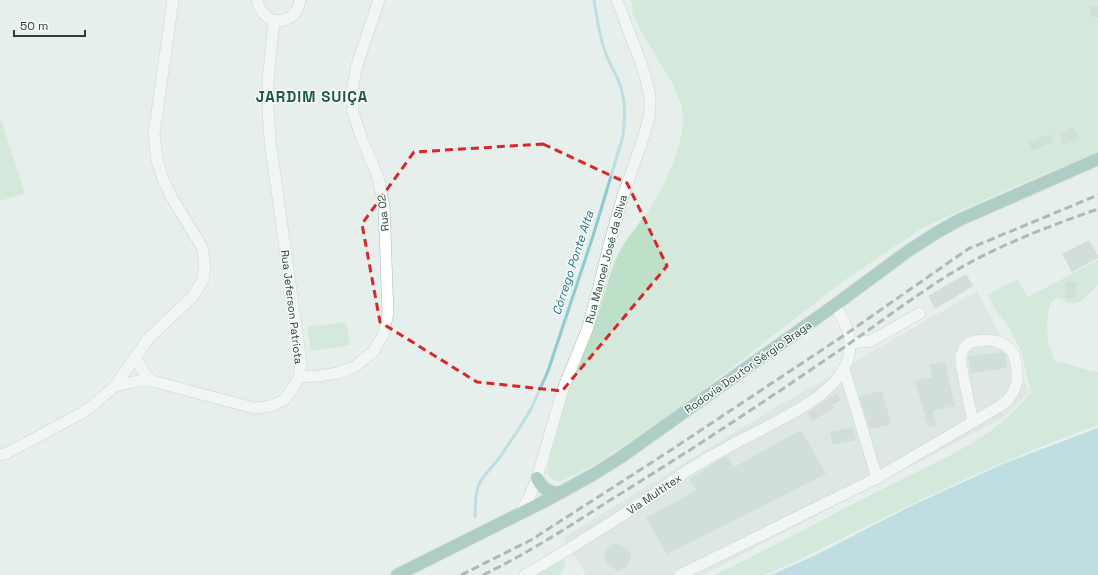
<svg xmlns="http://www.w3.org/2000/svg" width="1098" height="575" viewBox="0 0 1098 575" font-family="'Space Grotesk',sans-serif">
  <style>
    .built { fill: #d4dfda }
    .green { fill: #bfe0c8 }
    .water { fill: #8ec9d4 }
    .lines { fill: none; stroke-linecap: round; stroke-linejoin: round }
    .stream { stroke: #8ec9d4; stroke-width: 3 }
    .building { fill: #bbcac4 }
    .minor-casing { stroke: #a8b8b2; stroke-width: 12 }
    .major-casing { stroke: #c2cac8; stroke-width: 14 }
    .minor { stroke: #fff; stroke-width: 11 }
    .major { stroke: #6aa596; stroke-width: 12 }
    .rail { stroke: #5f7d75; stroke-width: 3; stroke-dasharray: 8 4; stroke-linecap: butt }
    .marked { fill: none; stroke: #d62828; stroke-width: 3; stroke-dasharray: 8 5; stroke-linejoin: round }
    .labels { text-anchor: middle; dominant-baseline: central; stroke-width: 3; stroke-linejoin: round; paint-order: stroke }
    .street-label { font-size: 11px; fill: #24423a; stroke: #f7fbf9 }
    .water-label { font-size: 12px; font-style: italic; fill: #1c6f80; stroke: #f7fbf9 }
    .district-label { font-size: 15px; font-weight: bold; letter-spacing: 1px; fill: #1f5548; stroke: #f7fbf9 }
  </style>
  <rect width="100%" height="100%" fill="#e6efeb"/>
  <polygon class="built" points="977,291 1030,392 1001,419 702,575 586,575 563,538 766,413"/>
  <g class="green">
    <path d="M631 0H1098V152L1027 181 939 220 921 229 842 282 687 402 629 442 597 463 564 480 557 481 552 479 548 475C546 463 553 449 556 437 560 416 566 396 573 376 580 357 589 339 596 320 605 297 609 270 621 249 629 235 640 223 649 210 664 187 681 150 683 123 685 92 655 58 641 31 639 26 635 20 633 15 632 10 632 5 631 0Z"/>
    <polygon points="0,117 25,193 0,201"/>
    <path d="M1098 260V284C1090 292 1081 306 1068 303 1065 302 1061 297 1057 298 1045 301 1047 332 1048 341 1050 348 1053 355 1055 362 1070 362 1083 371 1098 372V425C992 463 891 514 790 564L764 575H714C767 550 818 522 871 495 916 471 972 450 1010 415 1017 408 1024 400 1031 393L1023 359 1020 349 1008 326 996 310 987 295 1017 279 1028 297Z"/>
    <polygon points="346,322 350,345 311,351 307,327"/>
    <path d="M565 560C566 566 564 571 559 575H536L559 561Z"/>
  </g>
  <polygon class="water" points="1098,428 1098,575 771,575 816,555 911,506 1003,464"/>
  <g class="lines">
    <path class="stream" d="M475 517 476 496 478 487 481 480 500 457 522 424 531 409 548 371 593 236 623 136C625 118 626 99 619 82 615 72 609 63 606 54 599 36 597 18 594 0"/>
  </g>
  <g class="building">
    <polygon points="1090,6 1098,6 1098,17 1091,17"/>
    <polygon points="1073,127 1079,139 1063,145 1059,133"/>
    <polygon points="1050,134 1053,142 1032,151 1029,142"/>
    <polygon points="1089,240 1098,255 1098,258 1072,272 1062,254"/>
    <polygon points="966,274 973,286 935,309 928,296"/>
    <polygon points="1066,281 1077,282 1075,299 1065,298"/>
    <polygon points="1002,352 1005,354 1007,368 971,373 968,356"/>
    <polygon points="945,362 955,406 933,411 937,425 928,427 915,381 932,377 929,365"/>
    <polygon points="882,391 891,424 870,429 859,396"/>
    <polygon points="837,393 841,400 832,405 834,408 812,421 807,413"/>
    <polygon points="853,427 856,440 833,445 830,432"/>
    <polygon points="801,430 826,474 667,554 646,518 697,490 689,479 724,457 727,456 734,467"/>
    <polygon points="613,544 616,544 624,547 630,553 631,558 628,565 625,568 617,571 609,565 604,558 606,550"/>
  </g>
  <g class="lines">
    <g class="minor-casing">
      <g id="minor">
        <path d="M257 0C262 28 297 27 300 0"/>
        <polyline points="851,343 871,341 920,313"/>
        <polyline points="135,357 143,371 152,381"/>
        <polyline points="844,369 877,478"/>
        <polyline points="299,377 319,376 338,373 354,367 373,352 383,335 388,313 384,206 378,177 362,139 353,112 352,91 357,65 379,0"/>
        <polyline points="115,386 148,339 193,296 203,280 205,264 202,247 172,198 163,179 157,160 154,134 173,0"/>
        <polyline points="0,455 7,453 82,413 97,402 115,386 138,381 152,381 254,408 271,406 284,400 291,391 299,377 301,362 270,140 268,109 268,81 274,21"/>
        <polyline points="519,514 528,500 537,478 563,389 587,330 597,294 610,241 622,199 644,136 649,117 650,107 650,97 646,79 641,63 617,0"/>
        <path d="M525 575C565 552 604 527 643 502 659 492 674 479 690 469 705 459 722 451 737 442 769 425 825 402 843 370 857 345 848 327 835 305"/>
        <polyline points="680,575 877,478 973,422 1000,406 1008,400 1013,392 1017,382 1017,369 1014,355 1011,350 1003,344 995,341 984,340 970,342 964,348 961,355 961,364 973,422"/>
      </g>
    </g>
    <g class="major-casing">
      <g id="major">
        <path d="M537 478C542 489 550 494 562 492"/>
        <polyline points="397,575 547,500 594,474 621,457 835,305 908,251 936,233 959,220 1098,159"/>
      </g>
    </g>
    <use href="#minor" class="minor"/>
    <use href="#major" class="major"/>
    <g class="rail">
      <polyline points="461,575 531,540 668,452 849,332 968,249 1098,195"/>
      <path d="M483 575C526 554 567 528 607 502 682 456 755 408 828 358 869 331 908 300 950 274 996 246 1047 227 1098 209"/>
    </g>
  </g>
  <path d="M0 0H1098V575H0ZM543 144 627 183 667 266 562 391 477 382 380 322 362 224 414 152Z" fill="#e6efeb" fill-opacity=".55" fill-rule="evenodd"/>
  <path class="marked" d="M543 144 627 183 667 266 562 391 477 382 380 322 362 224 414 152Z"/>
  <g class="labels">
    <g class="street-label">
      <text transform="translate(383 213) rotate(-96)">Rua 02</text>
      <text transform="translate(606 259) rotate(-75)">Rua Manoel José da Silva</text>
      <text transform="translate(292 307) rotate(83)">Rua Jeferson Patriota</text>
      <text transform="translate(748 367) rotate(-35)">Rodovia Doutor Sérgio Braga</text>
      <text transform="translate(654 494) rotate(-34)">Via Multitex</text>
    </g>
    <g class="water-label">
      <text transform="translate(573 263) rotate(-72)">Córrego Ponte Alta</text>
    </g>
    <g class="district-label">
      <text x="312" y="96">JARDIM SUIÇA</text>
    </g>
  </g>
  <path d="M14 30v6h71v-6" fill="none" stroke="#24423a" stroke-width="2"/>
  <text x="20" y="30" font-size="12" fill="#24423a" stroke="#f7fbf9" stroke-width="3" paint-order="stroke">50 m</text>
</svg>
